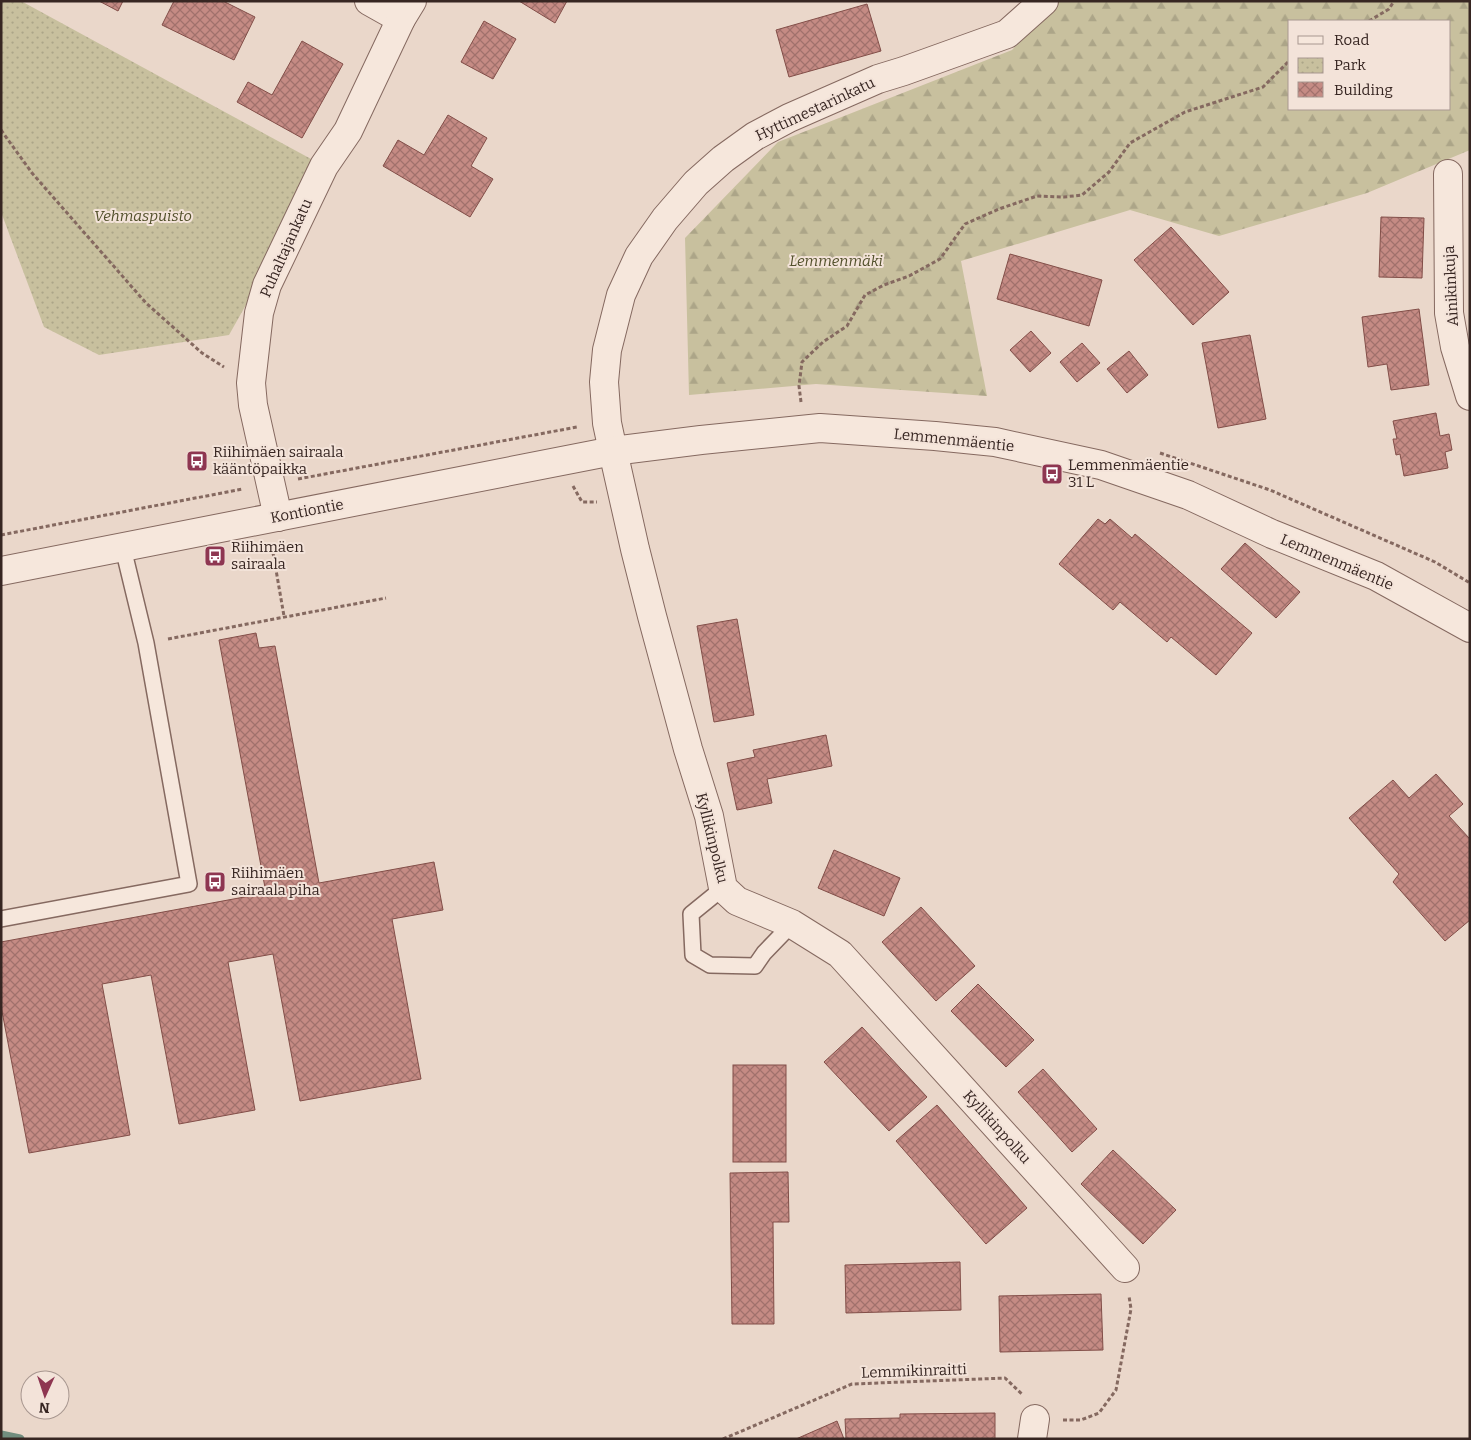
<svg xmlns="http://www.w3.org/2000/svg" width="1471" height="1440" viewBox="0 0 1471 1440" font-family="Bitter,serif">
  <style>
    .forest { fill: url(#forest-firs); fill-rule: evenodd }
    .park { fill: url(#park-dots) }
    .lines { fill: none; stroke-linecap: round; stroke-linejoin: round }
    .stream { stroke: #718d7e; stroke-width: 9 }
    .building { fill: url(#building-cross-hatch); stroke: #824e48 }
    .lane-casing { stroke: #856960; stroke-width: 18 }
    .street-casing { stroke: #856960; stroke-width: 30 }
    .path { stroke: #856960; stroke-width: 3; stroke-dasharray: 4 2.5; stroke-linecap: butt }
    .lane { stroke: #f6e7dc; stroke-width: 15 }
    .street { stroke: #f6e7dc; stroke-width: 28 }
    .labels { text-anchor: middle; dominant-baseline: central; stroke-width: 4; stroke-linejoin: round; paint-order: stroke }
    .street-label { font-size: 15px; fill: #372622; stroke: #f3e3d9 }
    .park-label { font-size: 15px; font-style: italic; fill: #52502b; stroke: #f3e3d9 }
    .poi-label { font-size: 15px; fill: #372622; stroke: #f3e3d9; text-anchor: start }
  </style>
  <defs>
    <pattern id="forest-firs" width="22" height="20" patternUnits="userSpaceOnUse" patternTransform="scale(1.25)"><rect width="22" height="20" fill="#c8c09e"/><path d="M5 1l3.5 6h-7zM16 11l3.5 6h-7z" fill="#aca588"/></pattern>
    <pattern id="park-dots" width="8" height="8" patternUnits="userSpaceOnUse" patternTransform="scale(1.25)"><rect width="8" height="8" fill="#c8c09e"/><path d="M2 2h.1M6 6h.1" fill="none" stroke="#aca588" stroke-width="1.8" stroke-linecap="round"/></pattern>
    <pattern id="building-cross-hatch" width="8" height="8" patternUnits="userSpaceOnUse" patternTransform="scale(1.25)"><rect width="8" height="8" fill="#c58b84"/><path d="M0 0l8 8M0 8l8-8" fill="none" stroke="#a1716c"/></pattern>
  </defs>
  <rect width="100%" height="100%" fill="#ead7ca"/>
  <path class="forest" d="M1058 1H1470V150L1367 193 1219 236 1130 210 961 261 987 396 816 384 689 395 685 238 778 142 1012 50ZM1290 21H1450V109H1290Z"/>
  <polygon class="park" points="1,1 21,1 324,166 229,335 99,355 44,327 1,212"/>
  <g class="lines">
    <polyline class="stream" points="1,1435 20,1439"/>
  </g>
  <g class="building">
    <polygon points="99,1 123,1 118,11"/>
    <polygon points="174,1 223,1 255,17 234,60 162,25"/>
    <polygon points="519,1 567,1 555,23"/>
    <polygon points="867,4 881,51 789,77 776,30"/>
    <polygon points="484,21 516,39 493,79 461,62"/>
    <polygon points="302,41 343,64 302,138 237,102 248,82 272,95"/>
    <polygon points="448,115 487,138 471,166 493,179 470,217 383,166 398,140 424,155"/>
    <polygon points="1381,217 1424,218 1422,278 1379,277"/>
    <polygon points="1171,227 1229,292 1193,325 1134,260"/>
    <polygon points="1010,254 1102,280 1089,326 997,299"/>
    <polygon points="1419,309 1429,385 1391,390 1387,364 1368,367 1362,317"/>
    <polygon points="1031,331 1051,353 1030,372 1010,350"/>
    <polygon points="1250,335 1266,419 1218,428 1202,343"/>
    <polygon points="1082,343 1100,363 1077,382 1060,362"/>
    <polygon points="1129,351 1148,375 1127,393 1107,369"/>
    <polygon points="1436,413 1440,436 1449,434 1452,450 1445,452 1448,468 1404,476 1400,454 1396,455 1393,439 1397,439 1393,421"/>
    <polygon points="1098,519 1105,524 1110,519 1132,538 1135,534 1252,633 1216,675 1171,637 1167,642 1120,602 1113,610 1059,564"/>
    <polygon points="1245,543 1300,592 1276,618 1221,569"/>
    <polygon points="737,619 754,715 714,722 697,626"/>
    <polygon points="256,633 259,648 275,646 319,883 434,862 443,910 392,919 421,1079 300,1101 273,954 228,962 255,1110 179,1124 151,975 102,984 130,1135 29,1153 1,1006 1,942 266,893 219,640"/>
    <polygon points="826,735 832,766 767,779 772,803 737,810 727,763 755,757 753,750"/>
    <polygon points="1436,774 1463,804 1449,816 1469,838 1470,837 1470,920 1445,941 1393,882 1399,874 1349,818 1393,780 1409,798"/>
    <polygon points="834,850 900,878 884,916 818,888"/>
    <polygon points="921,907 975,966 936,1001 882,942"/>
    <polygon points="978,984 1034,1040 1006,1067 951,1011"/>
    <polygon points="862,1027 927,1097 889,1131 824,1062"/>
    <rect x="733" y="1065" width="53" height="97"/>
    <polygon points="1043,1069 1097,1129 1072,1152 1018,1092"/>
    <polygon points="937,1105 1027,1208 986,1244 896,1141"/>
    <polygon points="1113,1150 1176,1210 1143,1244 1081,1184"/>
    <polygon points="788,1172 789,1222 773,1222 774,1324 732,1324 730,1173"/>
    <polygon points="960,1262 961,1310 846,1313 845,1265"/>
    <polygon points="1101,1294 1103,1350 1000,1352 999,1296"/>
    <polygon points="995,1413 995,1439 846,1439 845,1419 900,1418 900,1414"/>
    <polygon points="837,1421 844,1439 796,1439"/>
  </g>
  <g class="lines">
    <g class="lane-casing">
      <g id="lane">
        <polyline points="723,888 691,914 693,955 710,965 755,966 764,953 792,924"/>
        <polyline points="1,919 189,884 146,643 123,548"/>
      </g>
    </g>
    <g class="street-casing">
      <g id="street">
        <polyline points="369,1 401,19"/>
        <polyline points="1044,1 1007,34 904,71 878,79 789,118 755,136 723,159 696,183 665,219 639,256 621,295 607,350 604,382 607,423 613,451 635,549 652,616 688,749 709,816 723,888 737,901 792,924 840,954 1125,1268"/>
        <polyline points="1448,174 1449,313 1455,347 1470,396"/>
        <polyline points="278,517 253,405 251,383 259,313 267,285 324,166 348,131 401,19 412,1"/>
        <polyline points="1,571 613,451 701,440 820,428 935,436 995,442 1101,465 1188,495 1272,534 1376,576 1470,628"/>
        <polyline points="1032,1439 1035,1419"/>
      </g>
    </g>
    <g class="path">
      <polyline points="1369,21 1389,9 1394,1"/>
      <polyline points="1,130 32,173 146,303 202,353 224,367"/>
      <polyline points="801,402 799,386 802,362 823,342 847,326 865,295 884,285 909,276 940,259 965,224 999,209 1037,196 1064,197 1082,195 1109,172 1130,143 1185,112 1263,87 1290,60"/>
      <polyline points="1160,453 1270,490 1435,562 1470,583"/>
      <polyline points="298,479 577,427"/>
      <polyline points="573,486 582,502 597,502"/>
      <polyline points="1,535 243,489"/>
      <polyline points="272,547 284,616"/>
      <polyline points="168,639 386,598"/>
      <polyline points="1063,1420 1081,1420 1099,1413 1116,1390 1131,1309 1129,1296"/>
      <polyline points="723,1439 852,1384 1005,1378 1023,1395"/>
    </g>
    <use href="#lane" class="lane"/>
    <use href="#street" class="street"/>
  </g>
  <defs>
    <g id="bus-square" transform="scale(1.125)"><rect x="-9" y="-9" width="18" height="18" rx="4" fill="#8e3651" stroke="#f3e3d9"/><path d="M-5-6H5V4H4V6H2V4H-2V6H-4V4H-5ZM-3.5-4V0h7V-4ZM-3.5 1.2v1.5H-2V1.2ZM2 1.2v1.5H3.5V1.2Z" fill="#fff"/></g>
  </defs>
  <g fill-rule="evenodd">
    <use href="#bus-square" x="197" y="461"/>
    <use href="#bus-square" x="1052" y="474"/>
    <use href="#bus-square" x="215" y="556"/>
    <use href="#bus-square" x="215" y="882"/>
  </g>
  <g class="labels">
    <g class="street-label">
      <text transform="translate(815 109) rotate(-25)">Hyttimestarinkatu</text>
      <text transform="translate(286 248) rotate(-66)">Puhaltajankatu</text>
      <text transform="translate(1451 286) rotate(-93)">Ainikinkuja</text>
      <text transform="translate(954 440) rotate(6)">Lemmenmäentie</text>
      <text transform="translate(307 511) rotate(-11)">Kontiontie</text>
      <text transform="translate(1337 562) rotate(23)">Lemmenmäentie</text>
      <text transform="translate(712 838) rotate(76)">Kyllikinpolku</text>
      <text transform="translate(997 1127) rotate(48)">Kyllikinpolku</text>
      <text transform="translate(914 1371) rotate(-2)">Lemmikinraitti</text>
    </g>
    <g class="park-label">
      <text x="143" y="216">Vehmaspuisto</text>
      <text x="836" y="261">Lemmenmäki</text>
    </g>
    <g class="poi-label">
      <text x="213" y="452">Riihimäen sairaala<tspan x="213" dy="17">kääntöpaikka</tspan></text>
      <text x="1068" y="465">Lemmenmäentie<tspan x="1068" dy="17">31 L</tspan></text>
      <text x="231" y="547">Riihimäen<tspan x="231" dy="17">sairaala</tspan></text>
      <text x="231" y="873">Riihimäen<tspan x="231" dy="17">sairaala piha</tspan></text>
    </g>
  </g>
  <rect width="1471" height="1440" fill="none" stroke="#372622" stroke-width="5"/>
  <rect x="1288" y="20" width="162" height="90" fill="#f3e3d9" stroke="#a89790"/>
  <rect x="1298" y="36" width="25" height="8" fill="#f6e7dc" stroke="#a89790"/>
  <text x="1334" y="45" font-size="15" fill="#372622">Road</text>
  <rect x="1298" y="58" width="25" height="15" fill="url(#park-dots)" stroke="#a89790"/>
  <text x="1334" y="70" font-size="15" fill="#372622">Park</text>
  <rect x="1298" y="82" width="25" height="15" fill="url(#building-cross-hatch)" stroke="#a89790"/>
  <text x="1334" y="95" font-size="15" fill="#372622">Building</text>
  <g transform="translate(45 1395) rotate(183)"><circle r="24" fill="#f3e3d9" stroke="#a89790"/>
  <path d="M0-4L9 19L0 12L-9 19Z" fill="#8e3651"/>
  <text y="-8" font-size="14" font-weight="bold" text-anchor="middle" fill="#372622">N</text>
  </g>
</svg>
